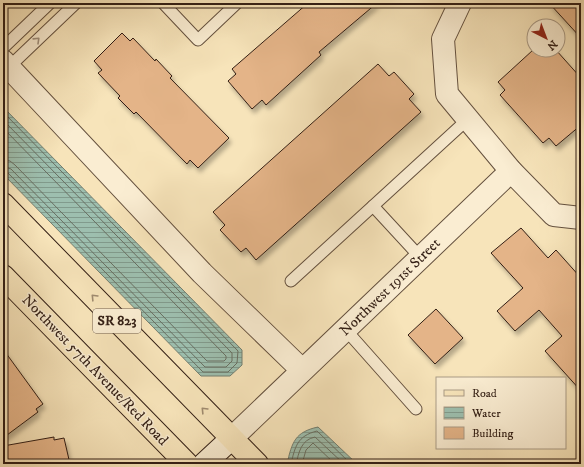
<svg xmlns="http://www.w3.org/2000/svg" width="584" height="467" viewBox="0 0 584 467" font-family="'IM FELL DW Pica',serif">
  <style>
    .water { fill: url(#water-rules); stroke: #737f71 }
    .lines { fill: none; stroke-linecap: round; stroke-linejoin: round }
    .shore { stroke: #686f62; stroke-width: 1 }
    .building { fill: #e4b488; stroke: #331f15; filter: url(#shadow) }
    .lane-casing { stroke: #64503e; stroke-width: 13 }
    .street-casing { stroke: #64503e; stroke-width: 24 }
    .secondary-casing { stroke: #331f15; stroke-width: 24 }
    .primary-casing { stroke: #331f15; stroke-width: 24 }
    .lane { stroke: #faedd2; stroke-width: 11 }
    .street { stroke: #faedd2; stroke-width: 22 }
    .secondary { stroke: #faedd2; stroke-width: 22 }
    .primary { stroke: #f7e4ba; stroke-width: 22 }
    .oneway { stroke: #a0907d }
    .oneway2 { stroke: #9f8b70 }
    .labels { text-anchor: middle; dominant-baseline: central; stroke-width: 3; stroke-linejoin: round; paint-order: stroke }
    .shield { fill: #faedd2; stroke: #6f5d4e; stroke-width: 1 }
    .shield-label { font-size: 14px; font-weight: bold; fill: #331f15 }
    .street-label { font-size: 15px; fill: #331f15; stroke: #faedd2 }
  </style>
  <defs>
    <pattern id="water-rules" width="6" height="5" patternUnits="userSpaceOnUse"><rect width="6" height="5" fill="#9dbfaf"/><path d="M0 2.5h6" fill="none" stroke="#819b8d"/></pattern>
    <filter id="shadow"><feDropShadow dx="2.5" dy="4.5" stdDeviation="2" flood-color="#0004"/></filter>
  </defs>
  <rect width="100%" height="100%" fill="#f7e4ba"/>
  <filter id="stains"><feTurbulence type="fractalNoise" baseFrequency=".005" numOctaves="4"/><feColorMatrix values="0 0 0 0 .2 0 0 0 0 .09 0 0 0 0 .02 0 0 0 .5 -.17"/></filter>
  <radialGradient id="worn" r=".72"><stop offset=".6" stop-color="#630" stop-opacity="0"/><stop offset="1" stop-color="#630" stop-opacity=".3"/></radialGradient>
  <g class="water">
    <polygon points="3,107 242,350 242,365 230,376 201,376 3,174"/>
    <path d="M318 427 357 464H287C292 442 295 432 318 427Z"/>
  </g>
  <g class="lines">
    <g class="shore">
      <polyline points="3,112 238,351 237,363 228,372 203,372 8,173 3,171"/>
      <polyline points="3,120 232,353 232,361 226,367 205,367 11,169 3,166"/>
      <polyline points="3,128 226,356 226,359 224,361 207,361 15,165 10,161 3,160"/>
      <path d="M291 464C295 447 297 436 317 431L351 464"/>
      <path d="M296 464C299 452 301 440 315 437L344 464"/>
      <polyline points="302,464 306,450 313,443 335,464"/>
    </g>
  </g>
  <g class="building">
    <polygon points="308,3 377,3 319,52 321,55 266,105 262,100 252,109 228,81 236,74 232,69"/>
    <polygon points="549,3 581,3 581,38"/>
    <polygon points="122,33 130,41 133,38 155,61 156,59 172,76 170,78 229,138 198,168 190,160 187,164 136,112 134,114 118,98 120,96 98,73 102,70 94,61"/>
    <polygon points="533,50 556,50 581,78 581,125 556,146 549,138 543,143 500,95 505,90 498,82"/>
    <polygon points="378,64 389,76 394,72 414,94 409,99 421,112 256,260 246,248 241,252 220,230 225,225 213,212"/>
    <polygon points="521,228 548,258 556,250 581,278 581,391 545,351 562,336 539,310 515,331 497,311 523,288 491,253"/>
    <polygon points="436,309 463,338 435,364 408,335"/>
    <polygon points="3,349 43,404 36,409 38,412 3,438"/>
    <polygon points="54,437 54,440 64,438 70,464 3,464 3,446"/>
  </g>
  <g class="lines">
    <g class="lane-casing">
      <g id="lane">
        <polyline points="163,3 198,40 237,3"/>
        <polyline points="3,48 50,3"/>
        <polyline points="9,67 76,3"/>
        <polyline points="373,206 468,119"/>
        <polyline points="291,281 373,206 420,257"/>
        <polyline points="345,329 416,409"/>
      </g>
    </g>
    <g class="street-casing">
      <g id="street">
        <polyline points="460,3 443,39 447,94 511,171 554,215 581,218"/>
        <polyline points="3,61 202,273 302,370"/>
        <polyline points="232,438 511,171"/>
      </g>
    </g>
    <g class="secondary-casing">
      <polyline id="secondary" points="204,464 232,438"/>
    </g>
    <g class="primary-casing">
      <g id="primary">
        <polyline points="3,204 257,464"/>
        <polyline points="3,276 187,464"/>
      </g>
    </g>
    <use href="#lane" class="lane"/>
    <use href="#street" class="street"/>
    <use href="#secondary" class="secondary"/>
    <use href="#primary" class="primary"/>
  </g>
  <defs><path id="oneway-chevron" d="M-2-3.5L2.5 0L-2 3.5" fill="none" stroke-width="1.6" stroke-linecap="round" stroke-linejoin="round"/></defs>
  <use class="oneway" href="#oneway-chevron" transform="translate(37 40) rotate(-44)"/>
  <g class="oneway2">
    <use href="#oneway-chevron" transform="translate(94 297) rotate(-134)"/>
    <use href="#oneway-chevron" transform="translate(204 410) rotate(-134)"/>
  </g>
  <g class="labels">
    <rect class="shield" x="93" y="309" width="48" height="24" rx="3"/>
    <g class="shield-label">
      <text x="117" y="321">SR 823</text>
    </g>
    <g class="street-label">
      <text transform="translate(390 287) rotate(-44)">Northwest 191st Street</text>
      <text transform="translate(95 370) rotate(46)">Northwest 57th Avenue/Red Road</text>
    </g>
  </g>
  <rect width="584" height="467" fill="none" stroke="#f7e4ba" stroke-width="16"/>
  <rect x="4" y="4" width="576" height="459" fill="none" stroke="#331f15" stroke-width="2"/>
  <rect x="8" y="8" width="568" height="451" fill="none" stroke="#331f15"/>
  <rect x="436" y="377" width="130" height="72" fill="#faedd2" stroke="#aa9b86"/>
  <rect x="444" y="390" width="20" height="6" fill="#f7e4ba" stroke="#aa9b86"/>
  <text x="472" y="397" font-size="12" fill="#331f15">Road</text>
  <rect x="444" y="407" width="20" height="12" fill="url(#water-rules)" stroke="#aa9b86"/>
  <text x="472" y="417" font-size="12" fill="#331f15">Water</text>
  <rect x="444" y="427" width="20" height="12" fill="#e4b488" stroke="#aa9b86"/>
  <text x="472" y="437" font-size="12" fill="#331f15">Building</text>
  <g transform="translate(546 38) rotate(138)"><circle r="19" fill="#faedd2" stroke="#aa9b86"/>
  <path d="M0-3L7 15L0 10L-7 15Z" fill="#8f2418"/>
  <text y="-6" font-size="11" font-weight="bold" text-anchor="middle" fill="#331f15">N</text>
  </g>
  <rect width="100%" height="100%" filter="url(#stains)"/>
  <rect width="100%" height="100%" fill="url(#worn)"/>
</svg>
